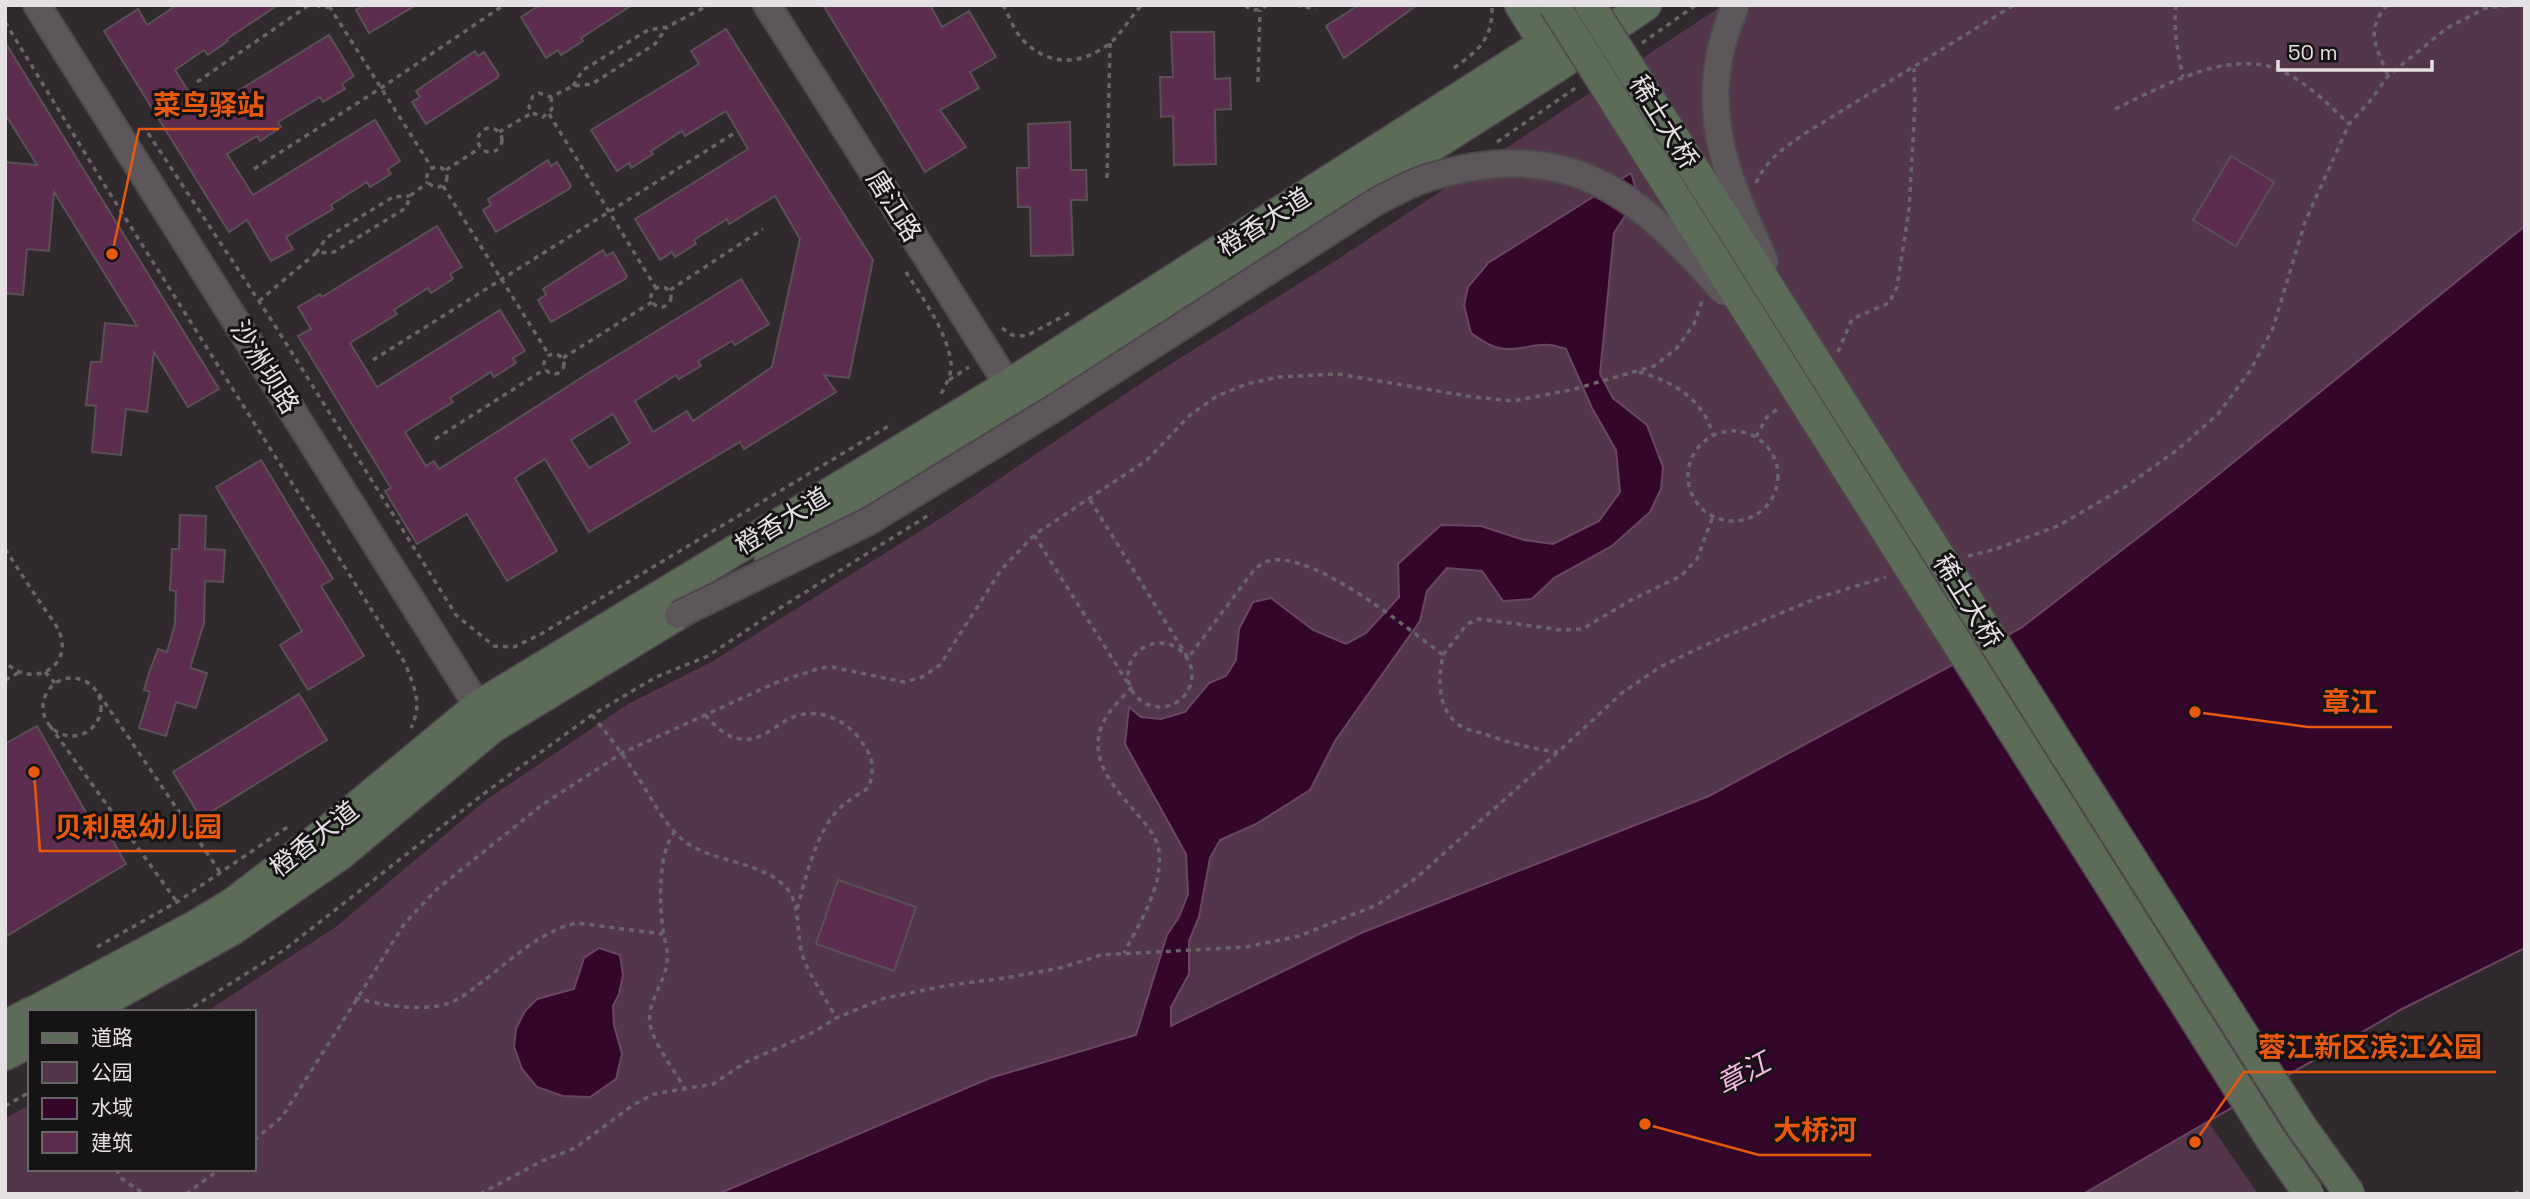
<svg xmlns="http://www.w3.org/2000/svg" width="2530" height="1199" viewBox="0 0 2530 1199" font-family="'Space Grotesk','Noto Sans SC',sans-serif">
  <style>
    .green { fill: #54364a }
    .water { fill: #340629; stroke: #694761; stroke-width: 2 }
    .building { fill: #5d2d4f; stroke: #595156; stroke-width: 2; fill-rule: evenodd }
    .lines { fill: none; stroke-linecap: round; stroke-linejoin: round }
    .tertiary-casing { stroke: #4d484b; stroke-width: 30 }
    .secondary-casing { stroke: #4d484b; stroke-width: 33 }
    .path { stroke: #6a6468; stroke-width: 3.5; stroke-dasharray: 5 5; stroke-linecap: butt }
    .tertiary { stroke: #5d565a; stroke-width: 26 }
    .secondary { stroke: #5d6b59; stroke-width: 30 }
    .tertiary-bridge-casing { stroke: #4d484b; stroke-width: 30; stroke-linecap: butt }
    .secondary-bridge-casing { stroke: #4d484b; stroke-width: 33; stroke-linecap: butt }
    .tertiary-bridge { stroke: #5d565a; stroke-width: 26 }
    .secondary-bridge { stroke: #5d6b59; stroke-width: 30 }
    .labels { text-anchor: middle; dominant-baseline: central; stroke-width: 6; stroke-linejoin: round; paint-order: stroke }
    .street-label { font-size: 26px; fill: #e4e0e3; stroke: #161315 }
    .water-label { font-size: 28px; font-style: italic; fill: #f8b7e2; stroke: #161315 }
    .leader { fill: none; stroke: #e8590c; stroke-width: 2.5 }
    .callout-dot { fill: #e8590c; stroke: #161315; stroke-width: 2.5 }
    .callout-label { font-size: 28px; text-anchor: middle; font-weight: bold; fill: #e8590c; stroke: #161315; stroke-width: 6; stroke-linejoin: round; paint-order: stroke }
  </style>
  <rect width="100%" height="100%" fill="#30292d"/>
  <g class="green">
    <polygon points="1723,5 2525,5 2525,226 2193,495 2021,628 1709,796 1361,933 1171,1026 990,1078 718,1194 5,1194 5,1118 30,1105 30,1169 254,1169 254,1012 206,1012 337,926 486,800 628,704 713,661 941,518 1158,372 1335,261"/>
    <polygon points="2207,1120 2258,1194 2083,1194"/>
  </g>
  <g class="water">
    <path d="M1631 173 1636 189 1632 205 1614 233 1600 374 1613 398 1647 425 1663 467 1661 489 1650 512 1612 546 1554 578 1532 599 1503 601 1482 571 1447 568 1427 591 1420 621 1335 741 1310 790 1256 824 1220 840 1210 858 1199 917 1189 941V974L1171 1007V1026L1361 933 1709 796 2021 628 2193 495 2525 226V948L2402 1009 2083 1194H718L990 1078 1136 1035 1167 935 1179 917 1188 894 1186 854 1125 744 1129 707 1141 717 1161 719 1185 712 1209 683 1226 676 1236 660 1239 629 1253 602 1271 598 1313 630 1346 644 1366 633 1399 597 1398 564 1441 525 1481 526 1524 540 1553 544 1599 521 1620 492 1616 450 1592 408 1566 349C1537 339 1531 350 1506 349 1492 348 1481 340 1471 333L1464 305 1468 287 1488 263Z"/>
    <polygon points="599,948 620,955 623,975 619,994 613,1006 614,1025 622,1054 616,1079 590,1097 563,1096 537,1087 522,1069 514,1047 516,1029 525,1011 537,999 574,989 584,958"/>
  </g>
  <g class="building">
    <polygon points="177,5 278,5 227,39 228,41 208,55 204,50 175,70 202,113 329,35 354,76 342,84 345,89 323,102 320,97 278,122 281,127 260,141 257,136 227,154 253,195 375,120 400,161 388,169 391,174 370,187 367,182 331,205 333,209 286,237 293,249 271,261 247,220 229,232 104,31 138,9 147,25"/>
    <polygon points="365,5 416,5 369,33 356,10"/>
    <polygon points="540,5 632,5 581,38 583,41 561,55 558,50 546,58 521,17"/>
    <polygon points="823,5 930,5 942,27 969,11 996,57 970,72 979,88 940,110 966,147 925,172"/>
    <polygon points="1359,5 1417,5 1344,58 1326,26"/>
    <path d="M726 29 873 260 849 378 824 375 836 392 744 449 740 442 589 532 545 459 515 478 557 551 507 581 467 514 417 544 385 491 391 488 298 336 311 329 298 307 320 294 322 297 437 226 462 267 450 274 453 279 431 293 428 288 394 310 397 314 350 343 377 387 500 310 525 351 513 358 516 363 494 377 491 372 450 398 453 402 405 432 426 466 434 461 439 469 587 374 741 279 769 324 735 345 732 341 698 361 701 366 679 379 676 375 635 401 653 432 687 411 693 421 772 367 800 239 775 196 729 224 727 219 694 240 696 244 675 257 672 252 660 260 635 219 748 149 726 111 685 136 682 131 651 151 653 154 631 168 629 163 617 171 591 130 699 64 691 51ZM613 414 630 443 589 468 571 440Z"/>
    <polygon points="1171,32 1214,32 1215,79 1230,78 1231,109 1215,110 1216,164 1174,165 1173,116 1161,117 1160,77 1173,77"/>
    <polygon points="5,42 219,389 188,407 154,352 147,412 126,409 121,455 92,452 96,406 86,405 91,362 101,362 105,323 137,326 54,192 49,251 27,249 23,295 5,293 5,162 37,165 5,114"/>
    <polygon points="475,51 478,56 484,52 499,75 497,78 426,124 412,102 420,97 416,91"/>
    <polygon points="1070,122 1071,170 1086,170 1087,200 1071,200 1073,255 1031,256 1030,207 1018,207 1017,168 1029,168 1028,124"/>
    <polygon points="2231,156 2274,182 2236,246 2193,220"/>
    <polygon points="548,160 551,166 557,162 571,186 569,189 496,232 483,210 491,205 488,199"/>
    <polygon points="603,250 606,256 613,252 627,276 625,279 551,322 538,300 546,295 543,289"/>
    <polygon points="261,460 333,579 321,586 364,656 308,690 280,645 302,631 216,487"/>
    <polygon points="180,515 206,516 205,549 225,550 223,582 205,581 204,623 190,668 207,673 196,708 176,702 166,736 139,728 150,692 144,690 149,673 158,649 167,652 175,624 176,591 170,590 171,572 172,549 179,549"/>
    <polygon points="299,694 327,740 201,818 173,772"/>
    <polygon points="37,726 93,825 101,820 126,864 5,937 5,744"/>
    <polygon points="838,880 916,907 894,971 816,944"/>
  </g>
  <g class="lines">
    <g class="tertiary-casing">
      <g id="tertiary">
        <polyline points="37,5 489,724"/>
        <polyline points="767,5 1019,402"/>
      </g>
    </g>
    <g class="secondary-casing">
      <g id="secondary">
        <polyline points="1520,5 1555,61"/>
        <polyline points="770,559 1022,407 1558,66 1646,5"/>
        <polyline points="33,1012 193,927 233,903 326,832 478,706 1008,385 1543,44 1588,13"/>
        <polyline points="85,1012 232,930 340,855 492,728 700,601"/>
        <polyline points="5,1026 30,1013"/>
        <polyline points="5,1055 30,1042"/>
      </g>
    </g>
    <g class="path">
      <polyline points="316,5 323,8 328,7"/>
      <path d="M1003 5C1009 16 1014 30 1022 39 1048 67 1081 66 1110 43 1122 33 1130 17 1142 5"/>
      <path d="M1245 5C1252 12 1260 11 1267 5"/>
      <polyline points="1296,5 1316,9"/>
      <path d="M2176 5C2173 30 2178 53 2183 77"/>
      <path d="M2387 5C2364 32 2377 47 2388 76"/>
      <polyline points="329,6 432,168"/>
      <path d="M5 22 102 181 405 663C414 687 423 703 411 728"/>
      <polyline points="1642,43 1696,5"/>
      <path d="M1454 68C1479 50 1493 39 1492 5"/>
      <polyline points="197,82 309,5"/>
      <polyline points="1258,82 1260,10"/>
      <polyline points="573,86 583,70 648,30 667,27 709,5"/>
      <polyline points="551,97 552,109 543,117 532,113 529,107 533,96 539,93 551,97 573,86 592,84 655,44 667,27"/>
      <path d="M2115 109C2155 90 2208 60 2254 64 2291 66 2324 100 2349 124"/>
      <polyline points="549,114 656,288"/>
      <circle cx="490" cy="140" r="12"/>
      <polyline points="499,132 532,113"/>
      <polyline points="148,133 272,321 456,615 494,646 514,647 541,634 892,424"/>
      <polyline points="1497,142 1577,87"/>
      <circle cx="437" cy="177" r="10"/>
      <polyline points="254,169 381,88 504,5"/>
      <polyline points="446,170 480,148"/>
      <polyline points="1107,178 1110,42"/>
      <path d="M1756 183C1766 160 1784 148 1804 134L2014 5"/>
      <polyline points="443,186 549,355"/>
      <polyline points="316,253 326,238 393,197 410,196"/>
      <path d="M906 272C923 299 947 331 951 363 952 374 946 386 940 395"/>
      <circle cx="661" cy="297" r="10"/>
      <polyline points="670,290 763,229"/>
      <polyline points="259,301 316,253 334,252 406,208 410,196 428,182"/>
      <polyline points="1002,328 1012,335 1026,336 1073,311"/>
      <polyline points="1838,352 1852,319 1889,303 1897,287 1909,210 1915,105 1914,68"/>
      <circle cx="554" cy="364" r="10"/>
      <polyline points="563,358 652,302"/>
      <polyline points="373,360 733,134"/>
      <path d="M1639 372C1674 382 1703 399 1713 435"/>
      <polyline points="949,380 969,367"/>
      <circle cx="1733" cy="476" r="45"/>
      <polyline points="1756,437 1767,417 1780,407"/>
      <polyline points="435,439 545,369"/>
      <path d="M1090 500 1188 658 1254 570C1258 567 1263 562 1268 561 1312 549 1408 629 1443 655 1438 679 1437 709 1459 725 1466 730 1477 732 1485 734 1509 743 1533 749 1558 752"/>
      <path d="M1034 535 1131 688C1122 698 1109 710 1104 721 1085 759 1116 789 1138 815 1147 826 1158 838 1159 852 1163 887 1139 924 1124 953"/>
      <path d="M5 549C18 569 31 589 44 608 50 617 58 626 61 637 70 671 27 688 5 661"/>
      <polyline points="1968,556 1993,550 2058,526 2125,487 2177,450 2218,414 2250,371 2273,328 2305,222 2349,124 2370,101 2388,76 2447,28 2486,8 2516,5"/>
      <circle cx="1160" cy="675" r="32"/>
      <polyline points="1443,655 1467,624 1479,619 1562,630 1582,629 1633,599 1681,576 1697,559 1713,516"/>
      <polyline points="45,672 55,683"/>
      <circle cx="72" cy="707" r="29"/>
      <polyline points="5,680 18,673"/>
      <polyline points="99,694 222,875"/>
      <path d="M592 715C609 736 625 757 639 779 653 800 663 823 683 840 711 863 766 861 788 890 801 907 796 936 803 957 809 975 827 1000 836 1018"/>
      <path d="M705 715C716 726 725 737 740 739 757 742 772 729 785 721 811 706 840 715 858 737 873 756 875 765 869 787 860 794 850 799 842 806 817 828 805 879 797 910"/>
      <polyline points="50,726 177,902"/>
      <path d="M675 831C658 852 659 903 663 930 664 940 669 951 667 962 665 984 644 1005 651 1028 656 1047 675 1071 685 1089"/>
      <polyline points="97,947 177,902 289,826"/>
      <path d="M355 998C383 1005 418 1012 446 1004 460 1000 471 990 482 982 511 960 540 931 577 923L663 934"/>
      <polyline points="185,1012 284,950 486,792 592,715 656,677 708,656 780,608 932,513"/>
      <polyline points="5,1106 30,1092"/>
      <polyline points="254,1140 282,1117 405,923 437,889 542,805 622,753 775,683 820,668 832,667 904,682 922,677 940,665 1001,570 1034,535 1147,460 1190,415 1217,396 1247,384 1278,377 1338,374 1473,397 1512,401 1571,390 1654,366 1676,349 1694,324 1702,301"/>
      <polyline points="116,1169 121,1178 144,1194"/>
      <polyline points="186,1194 220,1169"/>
      <polyline points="480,1194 542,1161 575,1148 633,1105 654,1094 713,1084 746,1062 814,1032 836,1018 885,998 950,985 1005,978 1060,968 1101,955 1246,947 1299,936 1377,905 1416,878 1558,752 1622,693 1660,667 1710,643 1817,598 1886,577"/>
      <polyline points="2514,1194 2525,1189"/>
    </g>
    <use href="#tertiary" class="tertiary"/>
    <use href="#secondary" class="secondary"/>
    <g class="tertiary-bridge-casing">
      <g id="tertiary-bridge">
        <path d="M1736 5C1693 101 1725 174 1765 262"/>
        <path d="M678 615 869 521 1056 407 1377 201C1394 193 1412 182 1430 177 1568 136 1637 192 1724 292"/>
      </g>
    </g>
    <g class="secondary-bridge-casing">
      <g id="secondary-bridge">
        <polyline points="1554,5 2270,1138 2309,1194"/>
        <polyline points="1590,5 2301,1126 2350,1194"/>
      </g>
    </g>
    <use href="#tertiary-bridge" class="tertiary-bridge"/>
    <use href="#secondary-bridge" class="secondary-bridge"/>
  </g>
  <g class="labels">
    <g class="street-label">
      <text transform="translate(1664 122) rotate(58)">稀土大桥</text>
      <text transform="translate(894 206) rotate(58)">唐江路</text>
      <text transform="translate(1264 222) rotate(-32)">橙香大道</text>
      <text transform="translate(265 367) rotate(58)">沙洲坝路</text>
      <text transform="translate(782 521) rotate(-31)">橙香大道</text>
      <text transform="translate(1968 601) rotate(58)">稀土大桥</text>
      <text transform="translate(314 839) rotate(-38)">橙香大道</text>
    </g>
    <g class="water-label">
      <text transform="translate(1743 1073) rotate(-28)">章江</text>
    </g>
  </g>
  <path class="leader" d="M112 254L139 129H279M2195 712L2308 727H2392M34 772L40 851H236M2195 1142L2244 1072H2496M1645 1124L1759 1155H1871"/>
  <g class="callout-dot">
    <circle cx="112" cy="254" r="7"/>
    <circle cx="2195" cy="712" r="7"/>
    <circle cx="34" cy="772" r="7"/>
    <circle cx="2195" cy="1142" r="7"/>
    <circle cx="1645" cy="1124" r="7"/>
  </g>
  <g class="callout-label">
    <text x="209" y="115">菜鸟驿站</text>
    <text x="2350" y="712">章江</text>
    <text x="138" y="837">贝利思幼儿园</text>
    <text x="2370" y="1057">蓉江新区滨江公园</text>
    <text x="1815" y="1140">大桥河</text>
  </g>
  <rect width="2530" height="1199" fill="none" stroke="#e4e0e3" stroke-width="14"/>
  <rect x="28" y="1010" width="228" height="161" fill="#161315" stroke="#686567" stroke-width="2"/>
  <rect x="42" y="1033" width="35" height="10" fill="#5d6b59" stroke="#686567" stroke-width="2"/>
  <text x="91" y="1045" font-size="21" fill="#e4e0e3">道路</text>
  <rect x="42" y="1062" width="35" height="21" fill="#54364a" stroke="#686567" stroke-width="2"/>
  <text x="91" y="1080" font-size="21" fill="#e4e0e3">公园</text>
  <rect x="42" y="1098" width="35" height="21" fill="#340629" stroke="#686567" stroke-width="2"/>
  <text x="91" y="1115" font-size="21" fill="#e4e0e3">水域</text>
  <rect x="42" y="1132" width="35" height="21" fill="#5d2d4f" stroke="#686567" stroke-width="2"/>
  <text x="91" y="1150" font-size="21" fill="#e4e0e3">建筑</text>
  <path d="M2278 60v10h154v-10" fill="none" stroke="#e4e0e3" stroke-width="3.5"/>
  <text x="2288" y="60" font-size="21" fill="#e4e0e3" stroke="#161315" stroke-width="5" paint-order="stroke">50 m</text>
</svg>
